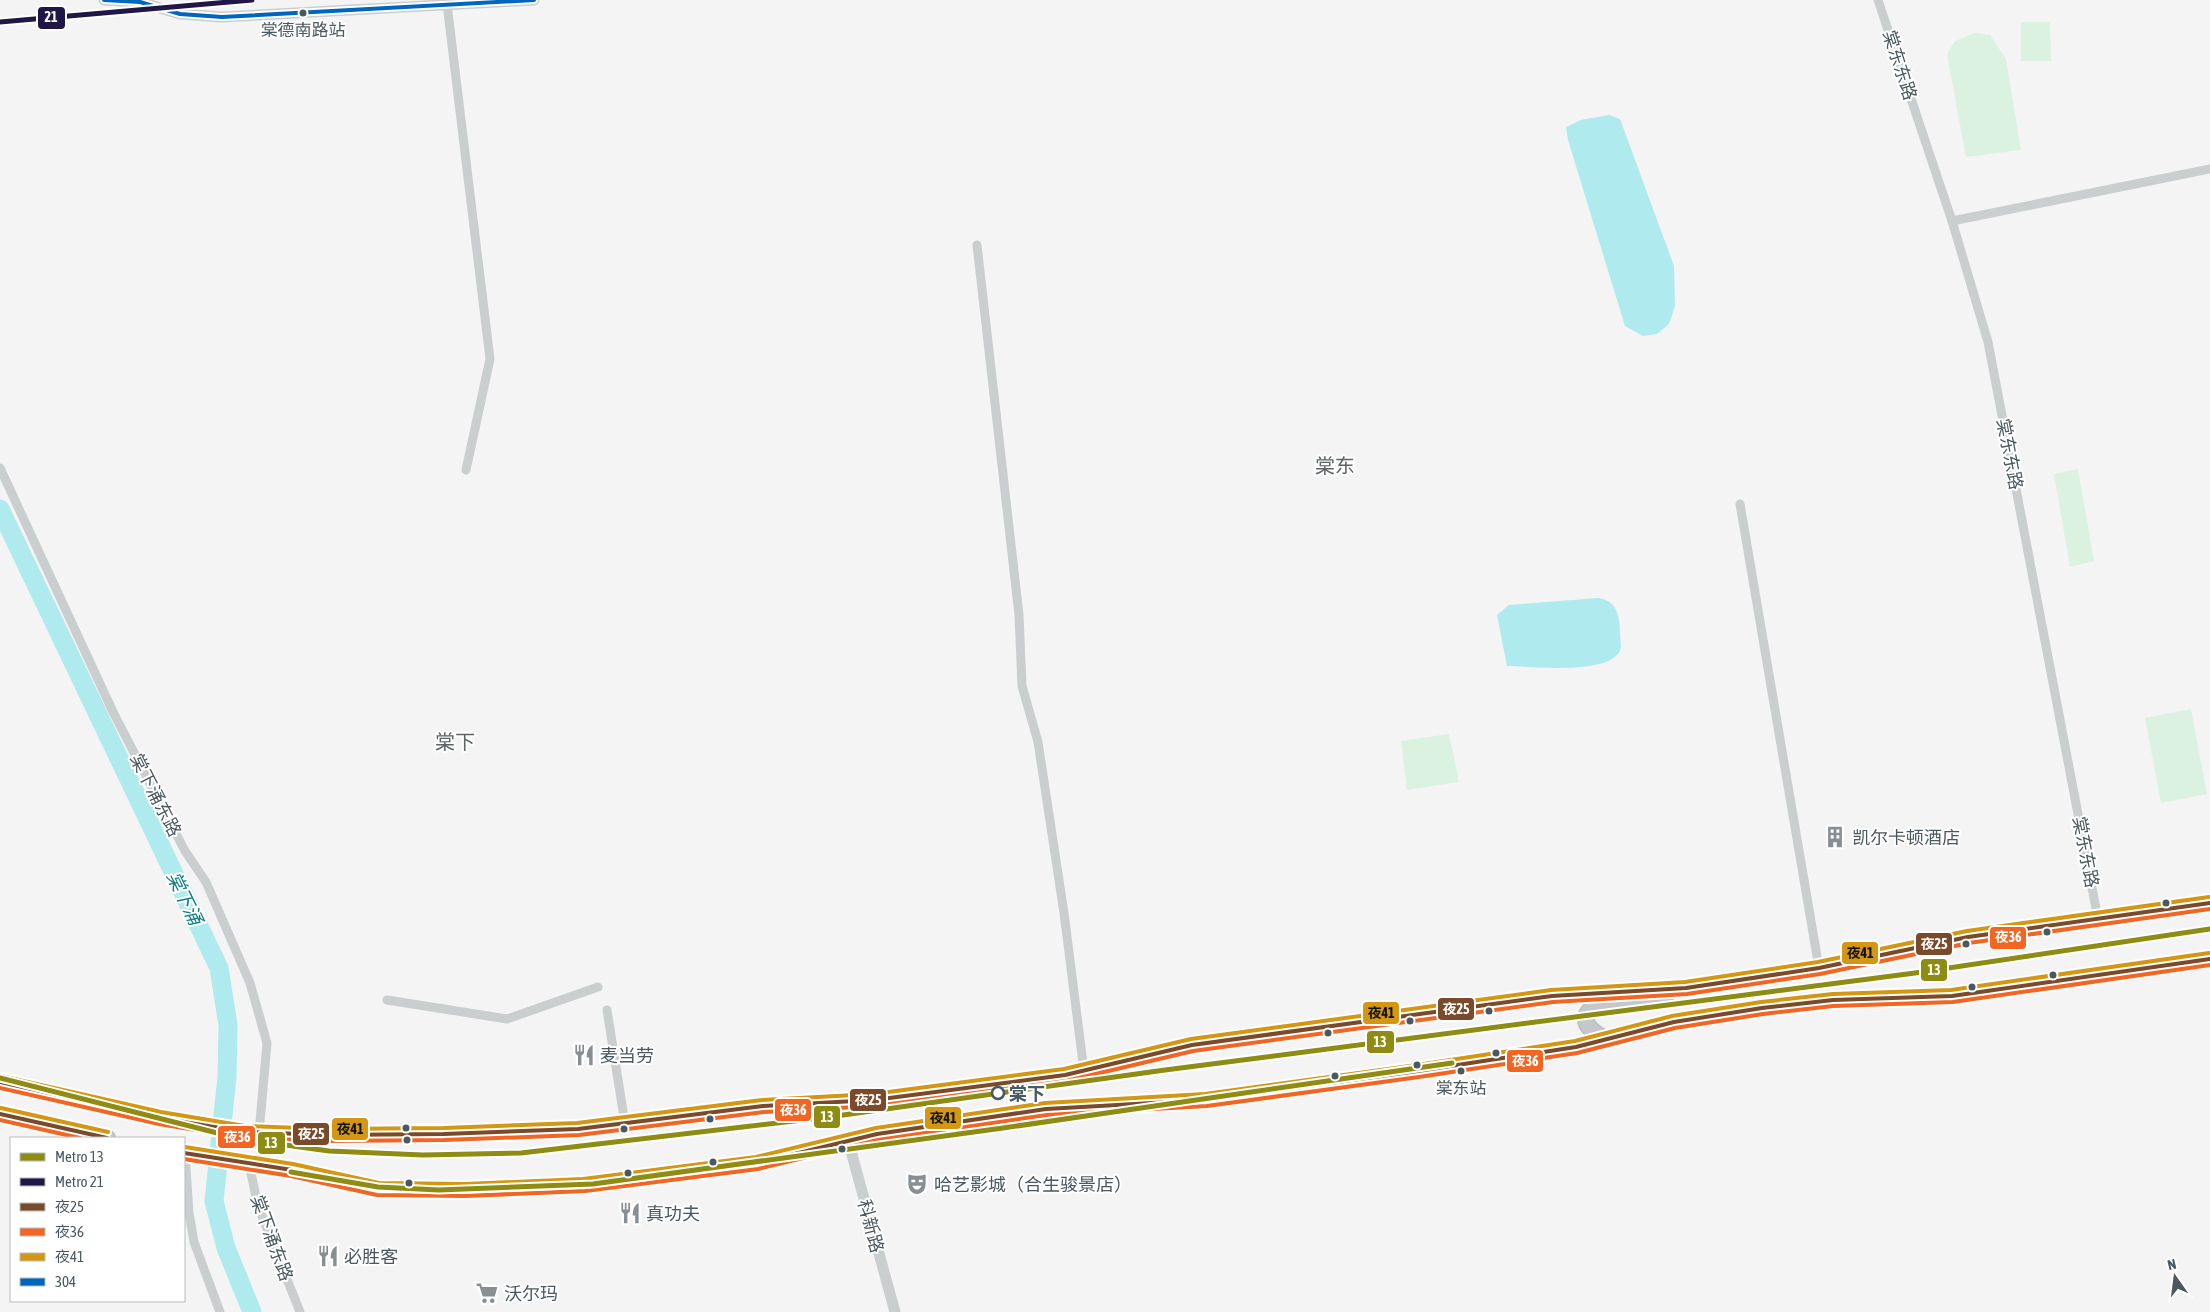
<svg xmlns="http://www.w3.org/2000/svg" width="2210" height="1312" viewBox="0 0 2210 1312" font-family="'Asap Condensed','Noto Sans SC',sans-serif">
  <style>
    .green { fill: #daf2df }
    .water { fill: #afeaee }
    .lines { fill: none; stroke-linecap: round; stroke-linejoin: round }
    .river { stroke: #afeaee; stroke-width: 19 }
    .trunk-casing { stroke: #b9bfc2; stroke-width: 18 }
    .minor { stroke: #cacecf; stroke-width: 9 }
    .tertiary { stroke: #cacecf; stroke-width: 11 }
    .trunk { stroke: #c4c8ca; stroke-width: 15 }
    .bus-1-casing { stroke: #fff; stroke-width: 8 }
    .bus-2-casing { stroke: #fff; stroke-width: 8 }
    .bus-3-casing { stroke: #fff; stroke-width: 8 }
    .bus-4-casing { stroke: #fff; stroke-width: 8 }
    .bus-1 { stroke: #7a4b2a; stroke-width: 4 }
    .bus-2 { stroke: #f26522; stroke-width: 4 }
    .bus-3 { stroke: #d49713; stroke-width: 4 }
    .bus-4 { stroke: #0065bd; stroke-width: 4 }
    .metro-1-casing { stroke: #fff; stroke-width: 9 }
    .metro-2-casing { stroke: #fff; stroke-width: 9 }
    .metro-1 { stroke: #8e8c13; stroke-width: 5 }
    .metro-2 { stroke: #201747; stroke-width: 5 }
    .bus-dot { fill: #4a5960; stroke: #fff; stroke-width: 2 }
    .stop-dot { fill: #fff; stroke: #4a5960; stroke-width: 2.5 }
    .labels { text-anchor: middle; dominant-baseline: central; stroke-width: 4; stroke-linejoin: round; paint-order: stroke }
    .bus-label { font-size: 17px; fill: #4a5960; stroke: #fff }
    .street-label { font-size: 18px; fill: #4a5960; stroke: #fff }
    .poi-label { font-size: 18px; fill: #4a5960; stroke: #fff; text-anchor: start }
    .stop-label { font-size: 18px; font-weight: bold; fill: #4a5960; stroke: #fff; text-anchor: start }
    .water-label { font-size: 19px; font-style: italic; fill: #107f87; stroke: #fff }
    .quarter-label { font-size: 20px; fill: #5f6467; stroke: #fff }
    .line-badge { stroke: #fff; stroke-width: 2 }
    .badge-label { font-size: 14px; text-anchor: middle; font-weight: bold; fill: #fff }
    .pale-badge-label { font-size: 14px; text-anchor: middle; font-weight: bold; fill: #111 }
  </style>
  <rect width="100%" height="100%" fill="#f4f4f4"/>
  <g class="green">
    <polygon points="2021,22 2050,22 2051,61 2021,61"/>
    <polygon points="1975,33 1990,35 2006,59 2021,150 1966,157 1947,54 1955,41"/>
    <polygon points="2078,469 2094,561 2070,567 2054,474"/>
    <polygon points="2191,709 2207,794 2161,803 2145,718"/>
    <polygon points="1449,734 1459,782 1407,790 1401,741"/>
  </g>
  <g class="water">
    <polygon points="1609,115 1620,119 1674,266 1675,306 1669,324 1657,334 1643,336 1625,326 1568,140 1566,127 1581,120"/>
    <path d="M1598 598C1623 601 1619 626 1621 646 1619 677 1529 666 1507 666L1497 615 1509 605Z"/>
  </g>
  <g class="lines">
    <polyline class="river" points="0,509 219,968 228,1025 227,1077 214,1201 226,1248 252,1312"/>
    <g class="trunk-casing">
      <g id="trunk">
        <path d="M1607 1039C1595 1035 1577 1022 1591 1009L1666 995"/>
        <polyline points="0,1082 160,1118 244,1132 327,1135 444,1134 578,1129 763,1106 874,1100 1011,1082 1065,1075 1192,1045 1246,1037 1552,996 1686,988 1719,983 1819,968 1968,937 2210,903"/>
        <polyline points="0,1114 107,1138"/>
        <polyline points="184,1153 292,1170 378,1189 465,1190 584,1185 757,1163 877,1134 1046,1109 1206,1100 1418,1071 1576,1047 1674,1022 1762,1008 1833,1000 1952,996 2210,959"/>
      </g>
    </g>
    <g class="minor">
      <polyline points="1878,0 1952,221 1988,342 2098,919"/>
      <polyline points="447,4 490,359 466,470"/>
      <polyline points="1952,221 2210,169"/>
      <polyline points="977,245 1019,615 1022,686 1038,742 1064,913 1084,1071"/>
      <polyline points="0,468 114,714 185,851 206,882 250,983 267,1043 259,1133"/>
      <polyline points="1740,504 1819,968"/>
      <polyline points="387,1000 507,1019 598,987"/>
      <polyline points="607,1010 625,1124"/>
      <polyline points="185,1153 189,1213 194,1242 220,1312"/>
      <polyline points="249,1164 258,1206 300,1312"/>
    </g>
    <g class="tertiary">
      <polyline points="104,0 140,2 180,14 222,17 534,0"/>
      <polyline points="848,1140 895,1312"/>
    </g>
    <use href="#trunk" class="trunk"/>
    <g class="bus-1-casing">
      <g id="bus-1">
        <polyline points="0,1082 160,1118 244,1132 327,1135 444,1134 578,1129 763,1106 874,1100 1065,1075 1192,1045 1552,996 1686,988 1819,968 1968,937 2210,903"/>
        <polyline points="0,1114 107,1138"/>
        <polyline points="184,1153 292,1170 378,1189 465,1190 584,1185 757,1163 877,1134 1046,1109 1206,1100 1418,1071 1576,1047 1674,1022 1762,1008 1833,1000 1952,996 2210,959"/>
      </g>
    </g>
    <g class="bus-2-casing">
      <g id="bus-2">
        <polyline points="0,1088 159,1124 244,1138 327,1141 444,1140 579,1135 764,1112 875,1106 1066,1081 1193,1051 1553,1002 1687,994 1820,974 1969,943 2210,909"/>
        <polyline points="0,1120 80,1138"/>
        <polyline points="184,1159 291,1176 377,1195 465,1196 585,1191 758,1169 878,1140 1047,1115 1207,1106 1419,1077 1577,1053 1675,1028 1763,1014 1833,1006 1953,1002 2210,965"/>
      </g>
    </g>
    <g class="bus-3-casing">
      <g id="bus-3">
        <polyline points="1,1076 161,1112 245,1126 327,1129 444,1128 577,1123 762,1100 873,1094 1064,1069 1191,1039 1551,990 1685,982 1818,962 1967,931 2209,897"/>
        <polyline points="1,1108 108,1132"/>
        <polyline points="185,1147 293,1164 379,1183 465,1184 583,1179 756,1157 876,1128 1045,1103 1205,1094 1417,1065 1575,1041 1672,1016 1761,1002 1833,994 1951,990 2209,953"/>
      </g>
    </g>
    <g class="bus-4-casing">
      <polyline id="bus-4" points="104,0 140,2 180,14 222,17 534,0"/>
    </g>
    <use href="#bus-1" class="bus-1"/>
    <use href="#bus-2" class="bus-2"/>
    <use href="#bus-3" class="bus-3"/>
    <use href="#bus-4" class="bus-4"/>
    <g class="metro-1-casing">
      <g id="metro-1">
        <polyline points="0,1078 241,1139 329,1151 423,1155 521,1153 829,1117 1165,1070 1915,973 2210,929"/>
        <polyline points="291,1172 378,1187 439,1190 593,1184 1003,1128 1452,1063"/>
      </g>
    </g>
    <g class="metro-2-casing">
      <polyline id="metro-2" points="0,22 252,0"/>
    </g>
    <use href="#metro-1" class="metro-1"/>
    <use href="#metro-2" class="metro-2"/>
  </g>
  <defs>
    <g id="building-bare" transform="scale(1.725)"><path d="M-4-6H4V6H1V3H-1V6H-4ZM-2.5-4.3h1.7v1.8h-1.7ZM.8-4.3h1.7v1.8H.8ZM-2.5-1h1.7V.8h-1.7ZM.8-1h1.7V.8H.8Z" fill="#868f94" stroke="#fff" stroke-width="2.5" paint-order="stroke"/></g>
    <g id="restaurant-bare" transform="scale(1.725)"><path d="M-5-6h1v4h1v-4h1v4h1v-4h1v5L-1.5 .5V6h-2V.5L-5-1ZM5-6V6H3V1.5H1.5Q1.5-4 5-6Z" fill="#868f94" stroke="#fff" stroke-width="2.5" paint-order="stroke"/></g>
    <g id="theatre-bare" transform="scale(1.725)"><path d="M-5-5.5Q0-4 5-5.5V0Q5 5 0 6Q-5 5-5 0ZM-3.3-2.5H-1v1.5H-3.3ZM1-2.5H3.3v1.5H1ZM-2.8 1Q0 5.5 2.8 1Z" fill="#868f94" stroke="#fff" stroke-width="2.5" paint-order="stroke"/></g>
    <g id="supermarket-bare" transform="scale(1.725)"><path d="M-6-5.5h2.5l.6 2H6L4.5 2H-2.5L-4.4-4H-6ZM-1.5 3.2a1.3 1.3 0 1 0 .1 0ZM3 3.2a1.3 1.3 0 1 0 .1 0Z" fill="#868f94" stroke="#fff" stroke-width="2.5" paint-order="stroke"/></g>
  </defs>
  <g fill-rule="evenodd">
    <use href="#building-bare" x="1835" y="837"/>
    <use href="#restaurant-bare" x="584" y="1055"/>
    <use href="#theatre-bare" x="917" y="1184"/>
    <use href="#restaurant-bare" x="630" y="1213"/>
    <use href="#restaurant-bare" x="328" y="1256"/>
    <use href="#supermarket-bare" x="487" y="1293"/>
  </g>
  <g class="bus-dot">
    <circle cx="303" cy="13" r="4.5"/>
    <circle cx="2166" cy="903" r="4.5"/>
    <circle cx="2047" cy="932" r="4.5"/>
    <circle cx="1966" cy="944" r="4.5"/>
    <circle cx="2053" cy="975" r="4.5"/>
    <circle cx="1972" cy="987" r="4.5"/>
    <circle cx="1489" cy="1011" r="4.5"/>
    <circle cx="1410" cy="1021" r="4.5"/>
    <circle cx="1328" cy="1033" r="4.5"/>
    <circle cx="1496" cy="1053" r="4.5"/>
    <circle cx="1417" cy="1065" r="4.5"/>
    <circle cx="1461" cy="1071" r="4.5"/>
    <circle cx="1335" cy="1076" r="4.5"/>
    <circle cx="710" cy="1119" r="4.5"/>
    <circle cx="406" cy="1128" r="4.5"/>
    <circle cx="624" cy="1129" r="4.5"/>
    <circle cx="407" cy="1140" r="4.5"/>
    <circle cx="842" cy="1149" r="4.5"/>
    <circle cx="713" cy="1162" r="4.5"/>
    <circle cx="628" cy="1173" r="4.5"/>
    <circle cx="409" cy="1183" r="4.5"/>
  </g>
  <circle class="stop-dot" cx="998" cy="1093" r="6"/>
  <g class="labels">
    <g class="bus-label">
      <text x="303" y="30">棠德南路站</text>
      <text x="1461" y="1088">棠东站</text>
    </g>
    <g class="street-label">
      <text transform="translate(1900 65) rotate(72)">棠东东路</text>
      <text transform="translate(2010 454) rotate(79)">棠东东路</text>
      <text transform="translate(156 795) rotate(63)">棠下涌东路</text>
      <text transform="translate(2086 852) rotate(79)">棠东东路</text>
      <text transform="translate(871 1226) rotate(75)">科新路</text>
      <text transform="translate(272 1238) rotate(70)">棠下涌东路</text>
    </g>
    <g class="poi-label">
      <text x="1852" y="837">凯尔卡顿酒店</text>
      <text x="600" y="1055">麦当劳</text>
      <text x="934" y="1184">哈艺影城（合生骏景店）</text>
      <text x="646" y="1213">真功夫</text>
      <text x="344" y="1256">必胜客</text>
      <text x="504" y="1293">沃尔玛</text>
    </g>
    <g class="stop-label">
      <text x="1009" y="1093">棠下</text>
    </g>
    <g class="water-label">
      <text transform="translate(185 898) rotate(64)">棠下涌</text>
    </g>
    <g class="quarter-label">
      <text x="1335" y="465">棠东</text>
      <text x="455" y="741">棠下</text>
    </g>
  </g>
  <g class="line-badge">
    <rect x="37" y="6" width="29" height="24" rx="5" fill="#201747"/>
    <rect x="1989" y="926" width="38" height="24" rx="5" fill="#f26522"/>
    <rect x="1915" y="932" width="38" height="24" rx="5" fill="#7a4b2a"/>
    <rect x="1841" y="941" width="38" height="24" rx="5" fill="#d49713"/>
    <rect x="1920" y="958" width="28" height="24" rx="5" fill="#8e8c13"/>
    <rect x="1437" y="997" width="38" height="24" rx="5" fill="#7a4b2a"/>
    <rect x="1362" y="1001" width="38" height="24" rx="5" fill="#d49713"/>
    <rect x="1366" y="1030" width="29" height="24" rx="5" fill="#8e8c13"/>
    <rect x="1506" y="1049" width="38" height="24" rx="5" fill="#f26522"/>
    <rect x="849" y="1088" width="38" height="24" rx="5" fill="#7a4b2a"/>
    <rect x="774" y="1098" width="38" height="24" rx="5" fill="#f26522"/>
    <rect x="813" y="1105" width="28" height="24" rx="5" fill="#8e8c13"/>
    <rect x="924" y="1106" width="38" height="24" rx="5" fill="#d49713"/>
    <rect x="331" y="1117" width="38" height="24" rx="5" fill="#d49713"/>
    <rect x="292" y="1122" width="38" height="24" rx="5" fill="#7a4b2a"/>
    <rect x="217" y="1125" width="39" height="24" rx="5" fill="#f26522"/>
    <rect x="257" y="1131" width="29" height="24" rx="5" fill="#8e8c13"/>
  </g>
  <g class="badge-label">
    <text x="51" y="22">21</text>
    <text x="2008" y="942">夜36</text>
    <text x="1934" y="949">夜25</text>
    <text x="1934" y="975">13</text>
    <text x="1456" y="1014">夜25</text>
    <text x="1380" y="1047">13</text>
    <text x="1525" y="1066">夜36</text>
    <text x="868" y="1105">夜25</text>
    <text x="793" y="1115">夜36</text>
    <text x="827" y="1122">13</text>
    <text x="311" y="1139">夜25</text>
    <text x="237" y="1142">夜36</text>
    <text x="271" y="1148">13</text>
  </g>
  <g class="pale-badge-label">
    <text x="1860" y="958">夜41</text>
    <text x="1381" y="1018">夜41</text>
    <text x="943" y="1123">夜41</text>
    <text x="350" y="1134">夜41</text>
  </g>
  <rect x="10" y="1137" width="175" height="165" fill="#ffffff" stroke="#b7bdbf"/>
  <rect x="20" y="1153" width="25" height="8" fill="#8e8c13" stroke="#b7bdbf"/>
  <text x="55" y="1162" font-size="15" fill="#4a5960">Metro 13</text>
  <rect x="20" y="1178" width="25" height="8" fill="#201747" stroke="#b7bdbf"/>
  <text x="55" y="1187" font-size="15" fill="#4a5960">Metro 21</text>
  <rect x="20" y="1203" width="25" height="8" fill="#7a4b2a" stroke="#b7bdbf"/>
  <text x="55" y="1212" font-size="15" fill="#4a5960">夜25</text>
  <rect x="20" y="1228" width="25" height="8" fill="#f26522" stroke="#b7bdbf"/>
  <text x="55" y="1237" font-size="15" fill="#4a5960">夜36</text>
  <rect x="20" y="1253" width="25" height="8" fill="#d49713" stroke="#b7bdbf"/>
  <text x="55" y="1262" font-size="15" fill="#4a5960">夜41</text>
  <rect x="20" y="1278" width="25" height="8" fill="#0065bd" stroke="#b7bdbf"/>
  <text x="55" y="1287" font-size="15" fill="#4a5960">304</text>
  <g transform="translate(2175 1277) rotate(346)" stroke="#ffffff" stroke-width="4" paint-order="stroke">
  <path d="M0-4L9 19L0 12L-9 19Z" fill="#4a5960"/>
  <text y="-8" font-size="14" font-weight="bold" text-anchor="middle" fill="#4a5960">N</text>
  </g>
</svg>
